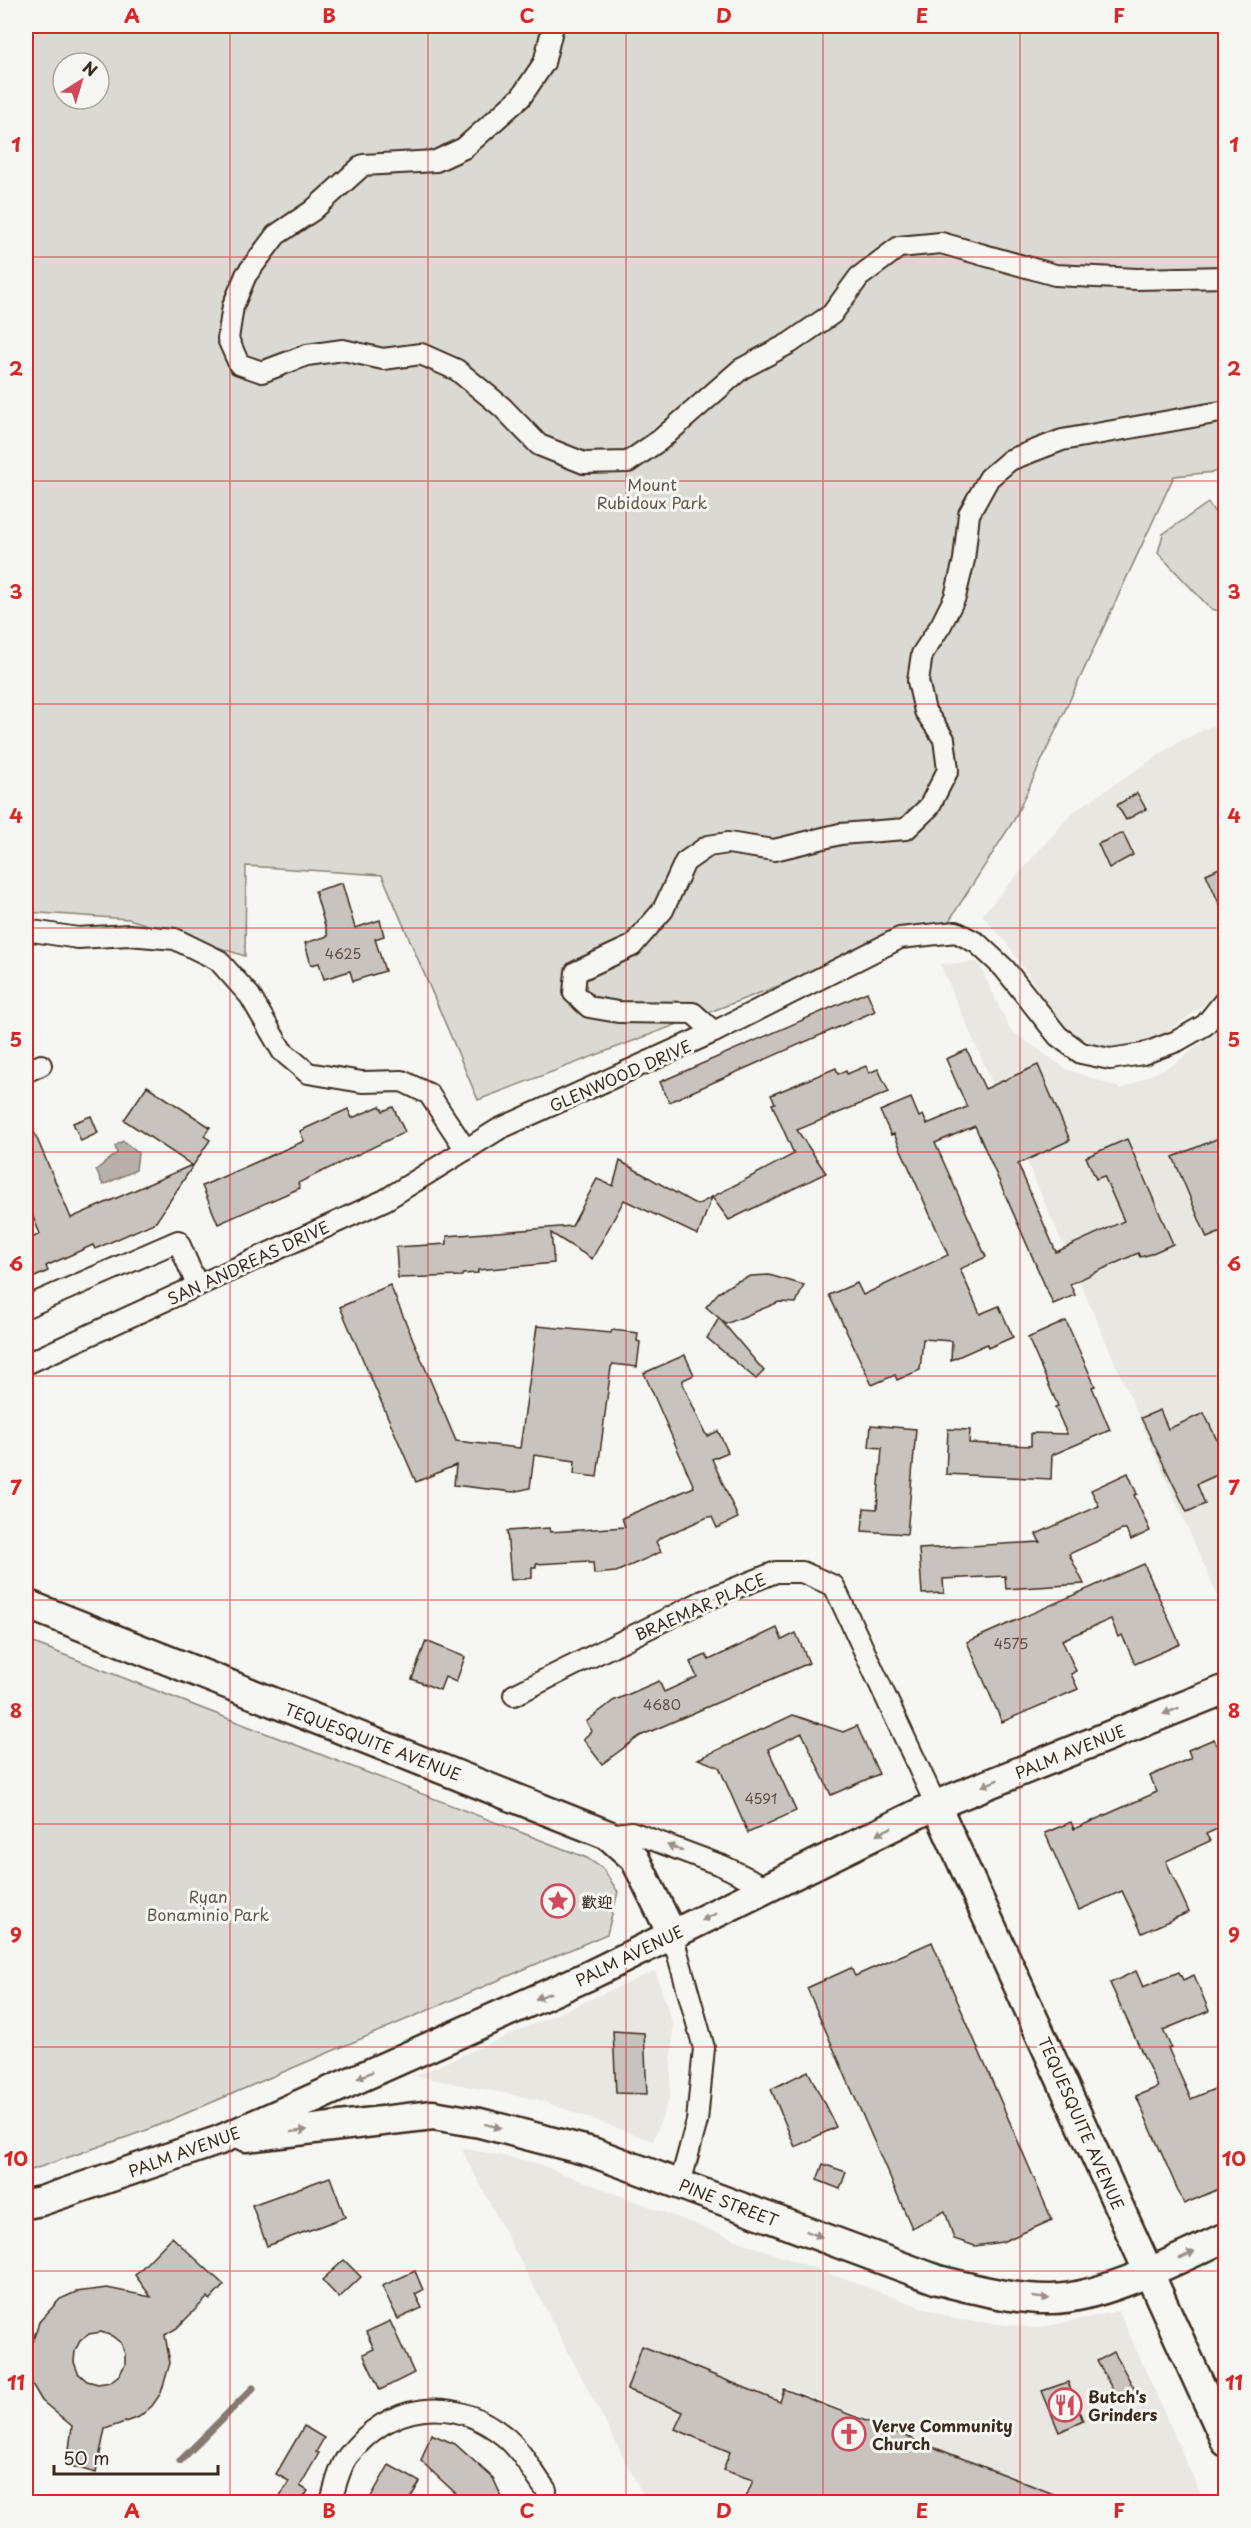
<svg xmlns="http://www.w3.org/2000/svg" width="1251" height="2528" viewBox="0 0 1251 2528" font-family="'Playpen Sans','LXGW WenKai TC',sans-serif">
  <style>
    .built { fill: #e8e7e2 }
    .green { fill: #dad9d3; stroke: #8a8278; stroke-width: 1.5; fill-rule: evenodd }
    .water { fill: #b6b0a9; stroke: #857a71; stroke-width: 1.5 }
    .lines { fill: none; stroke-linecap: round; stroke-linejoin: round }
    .stream { stroke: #857a71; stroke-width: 7 }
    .building { fill: #c8c3be; stroke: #3b2a1e; stroke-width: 1.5; fill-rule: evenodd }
    .street-casing { stroke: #3b2a1e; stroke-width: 24 }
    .secondary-casing { stroke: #3b2a1e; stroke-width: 33 }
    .street { stroke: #f6f6f2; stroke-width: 20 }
    .secondary { stroke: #f6f6f2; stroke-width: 28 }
    .oneway { fill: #989088 }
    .grid { fill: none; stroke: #d62828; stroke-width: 1.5; stroke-opacity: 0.55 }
    .labels { text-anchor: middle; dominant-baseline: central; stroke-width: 6; stroke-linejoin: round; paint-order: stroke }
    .number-label { font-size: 14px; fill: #5e5046 }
    .park-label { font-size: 16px; fill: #63564b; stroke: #f6f6f2 }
    .street-label { font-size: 16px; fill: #3b2a1e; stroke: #f6f6f2 }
    .poi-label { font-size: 16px; font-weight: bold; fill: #3b2a1e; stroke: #f6f6f2; text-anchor: start }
    .neatline { fill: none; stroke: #d62828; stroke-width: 2 }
    .grid-label { font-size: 20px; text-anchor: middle; font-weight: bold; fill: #d62828 }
  </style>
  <rect width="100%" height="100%" fill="#f6f6f2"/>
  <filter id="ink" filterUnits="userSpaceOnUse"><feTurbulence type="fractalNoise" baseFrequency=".0167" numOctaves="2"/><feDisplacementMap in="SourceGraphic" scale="12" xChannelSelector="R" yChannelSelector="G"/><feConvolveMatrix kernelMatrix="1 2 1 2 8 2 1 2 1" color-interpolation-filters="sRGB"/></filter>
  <g filter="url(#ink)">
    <g class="built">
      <polygon points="1225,719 1226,980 1211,1000 1160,1037 1127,1048 1098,1048 1063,1027 1006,942 982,915 1073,812 1177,743"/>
      <polygon points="978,962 1010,1030 1066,1069 1122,1089 1176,1063 1225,1025 1225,1613 940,964"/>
      <polygon points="655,1971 673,2026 670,2095 653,2141 539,2100 415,2076"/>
      <polygon points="461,2148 533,2162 752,2246 957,2320 1038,2328 1119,2311 1204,2502 905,2502 928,2443 783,2386 742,2502 647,2502"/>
    </g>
    <g class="green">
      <path d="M26 26H1225V471L1174 476 1014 820 949 921 478 1100 382 875 246 866 245 956 129 919 26 912ZM63 63H99V99H63Z"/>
      <polygon points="1208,503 1225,526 1225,612 1211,609 1158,553 1163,534"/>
      <polygon points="26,1640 587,1858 603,1869 618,1892 607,1934 147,2130 26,2172"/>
    </g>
    <polygon class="water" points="123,1141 138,1153 136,1170 103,1185 96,1170 117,1153 115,1146"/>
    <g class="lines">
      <polyline class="stream" points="180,2461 253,2388"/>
    </g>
    <g class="building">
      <polygon points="1137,793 1146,809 1126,820 1117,805"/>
      <polygon points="1123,833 1133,855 1109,868 1098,844"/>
      <polygon points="1226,865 1226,919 1206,874"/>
      <polygon points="342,883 355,928 380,920 384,936 375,939 385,971 353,981 350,971 324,979 319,963 311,965 305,943 328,936 315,891"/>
      <polygon points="867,992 875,1011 669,1102 660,1082"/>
      <polygon points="967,1050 985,1089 1038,1065 1070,1140 1018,1164 1056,1252 1124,1221 1104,1176 1096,1179 1086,1157 1127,1139 1173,1244 1148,1255 1140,1257 1138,1253 1070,1284 1075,1295 1053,1304 975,1126 935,1143 986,1257 960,1269 980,1314 999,1306 1013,1337 988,1348 987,1344 951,1360 952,1341 923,1339 920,1370 897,1380 895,1375 872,1385 829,1295 857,1283 863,1295 948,1255 894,1134 891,1135 880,1111 911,1098 919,1117 923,1115 927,1124 967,1107 946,1059"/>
      <polygon points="866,1066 869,1073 878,1069 889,1092 797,1130 826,1173 729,1220 712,1197 698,1235 624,1200 592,1259 551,1233 554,1263 478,1270 478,1273 463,1274 462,1276 398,1278 396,1247 447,1244 447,1236 572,1226 597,1179 613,1186 620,1161 697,1205 794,1154 772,1104 775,1103 771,1095 836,1068 838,1074 846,1071 847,1074"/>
      <polygon points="147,1086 210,1127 204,1136 210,1140 156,1222 95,1249 93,1245 46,1266 48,1271 26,1281 26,1241 40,1234 26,1200 26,1113 71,1218 192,1165 124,1120"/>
      <polygon points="380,1106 383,1111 393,1107 405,1132 298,1183 300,1188 218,1224 202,1186 304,1141 300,1131 348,1109 352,1118"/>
      <polygon points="91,1116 98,1133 81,1141 73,1123"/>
      <polygon points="1226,1135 1226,1230 1207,1238 1173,1157"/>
      <polygon points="769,1275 804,1285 796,1303 779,1302 726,1324 706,1307 718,1293 735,1282 751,1276"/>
      <polygon points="390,1285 456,1441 520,1448 537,1326 611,1333 612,1330 638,1333 637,1341 640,1342 637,1367 613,1364 611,1367 597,1477 574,1474 575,1461 534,1455 530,1488 513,1492 454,1485 456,1465 416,1482 340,1307"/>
      <polygon points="719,1318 764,1371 756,1379 707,1338"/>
      <polygon points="1066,1321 1095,1386 1092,1387 1110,1430 1052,1455 1051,1479 946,1474 948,1429 970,1430 969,1443 1031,1446 1031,1433 1067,1434 1055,1407 1058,1406 1028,1338"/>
      <polygon points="685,1355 694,1375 683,1380 683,1384 705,1433 708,1436 718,1431 728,1452 712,1459 738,1518 717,1528 712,1517 708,1517 660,1538 656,1542 661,1552 616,1572 594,1574 593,1563 589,1563 589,1561 536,1564 536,1567 532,1567 532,1578 511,1580 507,1531 549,1528 550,1532 625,1527 622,1518 694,1487 644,1373"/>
      <polygon points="1160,1410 1168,1429 1204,1413 1226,1459 1226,1471 1197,1484 1205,1504 1187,1512 1141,1418"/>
      <polygon points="871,1425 916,1429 907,1534 862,1531 864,1508 877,1509 882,1448 869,1447"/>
      <polygon points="1128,1473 1137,1494 1134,1495 1150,1531 1131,1540 1126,1530 1122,1530 1069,1554 1084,1584 1006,1589 1005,1576 943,1579 944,1593 922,1594 919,1549 1040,1542 1036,1534 1099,1506 1091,1490"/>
      <polygon points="1144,1564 1180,1644 1135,1664 1122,1635 1118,1637 1111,1619 1062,1640 1076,1671 1071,1674 1078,1689 1002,1722 967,1642"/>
      <polygon points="777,1628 782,1640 796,1633 809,1663 640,1736 602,1764 583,1739 592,1731 586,1722 613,1701 659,1681 664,1692 697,1677 690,1662 706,1655 709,1660"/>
      <polygon points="426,1641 465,1657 456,1682 445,1677 440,1690 412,1679"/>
      <polygon points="793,1715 843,1732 857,1726 879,1774 831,1795 802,1733 768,1749 796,1811 748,1833 719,1767 698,1759"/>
      <polygon points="1214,1739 1226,1765 1226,1825 1206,1834 1210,1841 1166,1861 1189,1912 1142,1933 1122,1891 1079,1910 1045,1833 1071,1822 1074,1829 1157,1792 1150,1776 1191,1758 1188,1750"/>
      <polygon points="932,1942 1052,2220 1002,2242 975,2246 954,2239 945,2211 912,2228 807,1988 851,1968 855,1976"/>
      <polygon points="1136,1971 1143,1987 1179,1972 1183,1980 1194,1975 1209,2011 1163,2030 1171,2047 1168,2048 1191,2099 1226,2084 1226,2186 1184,2204 1136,2096 1158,2087 1110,1983"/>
      <polygon points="613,2031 644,2033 647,2094 616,2093"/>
      <polygon points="808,2071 836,2127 795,2147 771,2089"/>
      <polygon points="823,2164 846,2172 840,2189 817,2180"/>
      <polygon points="330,2177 345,2217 267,2246 252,2205"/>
      <path d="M172 2237 224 2285 210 2300 208 2297 177 2328 165 2335 170 2363 161 2393 152 2406 139 2417 105 2429 96 2473 67 2465 72 2426 42 2401 32 2384 29 2352 39 2322 60 2299 76 2292 107 2288 151 2297 135 2275ZM101 2332 112 2336 121 2343 125 2354V2365L119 2375 110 2382 98 2384 87 2381 78 2373 74 2362 75 2351 80 2341 89 2334Z"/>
      <polygon points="344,2260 361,2277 339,2298 322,2280"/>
      <polygon points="415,2271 423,2290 415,2294 422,2308 398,2319 382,2286"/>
      <polygon points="390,2321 414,2373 380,2390 363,2354 374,2349 366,2332"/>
      <polygon points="642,2346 780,2402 784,2389 1074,2502 744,2502 753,2480 723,2470 730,2452 675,2429 683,2412 627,2389"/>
      <polygon points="1114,2352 1136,2392 1119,2401 1097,2361"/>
      <polygon points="1068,2382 1083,2421 1059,2432 1042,2391"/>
      <polygon points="304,2426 324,2438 316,2452 319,2453 300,2486 308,2491 301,2502 290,2502 280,2497 289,2481 276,2474"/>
      <polygon points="431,2434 455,2444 493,2478 504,2502 465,2502 421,2461"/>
      <polygon points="389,2465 420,2482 408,2502 368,2502"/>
    </g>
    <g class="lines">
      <g class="street-casing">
        <g id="street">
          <polyline points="553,26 544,63 521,97 464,148 436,161 363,165 312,211 276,235 246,275 233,306 228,339 239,364 262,372 307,355 343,350 383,359 421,354 457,370 502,407 539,445 584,463 628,462 660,440 741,369 790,343 832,314 859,277 899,247 941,243 1055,275 1137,279 1226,277"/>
          <polyline points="26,930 78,938 129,935 175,939 218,960 250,996 282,1051 308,1073 362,1082 402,1081 429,1094 466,1150"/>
          <polyline points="714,1032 693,1013 618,1012 589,1007 574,993 576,972 632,946 663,910 685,862 708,846 728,843 774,850 840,834 906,829 929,807 948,770 944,739 925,711 918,681 922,654 941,625 955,597 964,560 969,514 989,478 1010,460 1062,440 1226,411"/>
          <polyline points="26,1072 41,1065"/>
          <polyline points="26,1307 178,1241 197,1285"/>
          <polyline points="26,1364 385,1200 499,1129 714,1032 900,938 956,932 977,943 1004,968 1058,1036 1081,1053 1110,1059 1143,1054 1177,1041 1205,1025 1226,999"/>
          <polyline points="514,1695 703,1601 776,1572 802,1572 834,1586 936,1805"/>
          <polyline points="608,1835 632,1832 723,1866 768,1888"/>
          <polyline points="672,1934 704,2048 697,2121 680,2184"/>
          <path d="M331 2502C335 2487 339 2468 348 2456 389 2403 452 2394 504 2436 521 2449 533 2473 546 2490"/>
        </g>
      </g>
      <g class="secondary-casing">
        <g id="secondary">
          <polyline points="26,1604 608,1835 635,1859 672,1934"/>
          <polyline points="936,1805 1226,2442"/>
          <path d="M246 2137 433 2115 480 2123 592 2152 938 2280C975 2289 1014 2300 1052 2299 1103 2298 1178 2259 1226 2237"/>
          <polyline points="26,2204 41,2201 220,2140 588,1976 936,1805 1226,1689"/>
        </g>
      </g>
      <use href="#street" class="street"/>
      <use href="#secondary" class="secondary"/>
    </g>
    <defs><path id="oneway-solid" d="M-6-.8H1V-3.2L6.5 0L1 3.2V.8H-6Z" transform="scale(1.5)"/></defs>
    <g class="oneway">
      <use href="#oneway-solid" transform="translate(1171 1711) rotate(158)"/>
      <use href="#oneway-solid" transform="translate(990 1783) rotate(158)"/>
      <use href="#oneway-solid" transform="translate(884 1831) rotate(154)"/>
      <use href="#oneway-solid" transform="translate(675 1848) rotate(-159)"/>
      <use href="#oneway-solid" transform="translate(709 1917) rotate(155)"/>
      <use href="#oneway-solid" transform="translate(543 1996) rotate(157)"/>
      <use href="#oneway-solid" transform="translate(365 2075) rotate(156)"/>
      <use href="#oneway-solid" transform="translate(493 2126) rotate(14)"/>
      <use href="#oneway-solid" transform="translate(299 2131) rotate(-7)"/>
      <use href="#oneway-solid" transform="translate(814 2234) rotate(21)"/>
      <use href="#oneway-solid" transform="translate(1187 2255) rotate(-25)"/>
      <use href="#oneway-solid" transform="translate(1041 2298) rotate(6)"/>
    </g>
  </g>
  <path class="grid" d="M230 26V2502M428 26V2502M626 26V2502M823 26V2502M1020 26V2502M26 257H1226M26 481H1226M26 704H1226M26 928H1226M26 1152H1226M26 1376H1226M26 1600H1226M26 1824H1226M26 2047H1226M26 2271H1226"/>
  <defs>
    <g id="sight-ring" transform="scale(1.725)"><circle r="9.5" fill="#f6f6f2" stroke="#d1495b" stroke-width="1.5"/><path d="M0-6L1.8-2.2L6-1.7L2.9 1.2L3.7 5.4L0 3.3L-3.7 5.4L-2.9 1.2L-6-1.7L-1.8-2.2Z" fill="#d1495b"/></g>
    <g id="restaurant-ring" transform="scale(1.725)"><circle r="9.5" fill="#f6f6f2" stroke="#d1495b" stroke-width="1.5"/><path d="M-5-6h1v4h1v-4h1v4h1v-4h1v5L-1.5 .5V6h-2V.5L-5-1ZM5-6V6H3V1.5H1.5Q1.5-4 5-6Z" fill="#d1495b"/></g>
    <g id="church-ring" transform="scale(1.725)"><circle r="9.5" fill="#f6f6f2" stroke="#d1495b" stroke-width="1.5"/><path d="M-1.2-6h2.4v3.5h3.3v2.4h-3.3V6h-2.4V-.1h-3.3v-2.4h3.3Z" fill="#d1495b"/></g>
  </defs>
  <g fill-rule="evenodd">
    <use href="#sight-ring" x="558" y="1901"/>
    <use href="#restaurant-ring" x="1065" y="2405"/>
    <use href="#church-ring" x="849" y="2434"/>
  </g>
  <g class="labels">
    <g class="number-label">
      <text x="343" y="953">4625</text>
      <text x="1011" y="1643">4575</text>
      <text x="662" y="1704">4680</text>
      <text x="761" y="1798">4591</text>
    </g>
    <g class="park-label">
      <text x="652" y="484">Mount<tspan x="652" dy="18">Rubidoux Park</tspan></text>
      <text x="208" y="1896">Ryan<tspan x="208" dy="18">Bonaminio Park</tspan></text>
    </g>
    <g class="street-label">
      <text transform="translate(620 1075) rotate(-24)">GLENWOOD DRIVE</text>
      <text transform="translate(248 1262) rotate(-25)">SAN ANDREAS DRIVE</text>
      <text transform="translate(700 1606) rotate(-24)">BRAEMAR PLACE</text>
      <text transform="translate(373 1741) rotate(21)">TEQUESQUITE AVENUE</text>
      <text transform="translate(1070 1751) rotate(-22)">PALM AVENUE</text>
      <text transform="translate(629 1955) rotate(-26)">PALM AVENUE</text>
      <text transform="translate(1082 2123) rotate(66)">TEQUESQUITE AVENUE</text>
      <text transform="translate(184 2151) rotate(-20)">PALM AVENUE</text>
      <text transform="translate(729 2202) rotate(21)">PINE STREET</text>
    </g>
    <g class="poi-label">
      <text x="581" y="1901">歡迎</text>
      <text x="1088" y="2396">Butch's<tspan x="1088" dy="18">Grinders</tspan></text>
      <text x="872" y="2425">Verve Community<tspan x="872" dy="18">Church</tspan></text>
    </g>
  </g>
  <rect width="1251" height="2528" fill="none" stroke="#f6f6f2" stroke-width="66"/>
  <g transform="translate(81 81) rotate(37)"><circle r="28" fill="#f6f6f2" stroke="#aba49d" stroke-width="1.5"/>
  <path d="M0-4.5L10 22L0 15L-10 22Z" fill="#d1495b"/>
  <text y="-9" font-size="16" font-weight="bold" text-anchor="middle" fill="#3b2a1e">N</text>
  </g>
  <path d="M54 2465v9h164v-9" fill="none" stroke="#3b2a1e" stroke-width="3"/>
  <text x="63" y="2465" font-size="18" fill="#3b2a1e" stroke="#f6f6f2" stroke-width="4.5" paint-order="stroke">50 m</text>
  <rect x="33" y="33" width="1185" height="2462" class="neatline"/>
  <g class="grid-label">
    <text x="132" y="23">A</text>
    <text x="329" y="23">B</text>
    <text x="527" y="23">C</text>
    <text x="724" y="23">D</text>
    <text x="922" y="23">E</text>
    <text x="1119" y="23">F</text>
    <text x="16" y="152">1</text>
    <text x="1234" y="152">1</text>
    <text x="16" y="376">2</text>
    <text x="1234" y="376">2</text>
    <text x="16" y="599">3</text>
    <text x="1234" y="599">3</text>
    <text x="16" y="823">4</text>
    <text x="1234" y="823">4</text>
    <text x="16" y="1047">5</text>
    <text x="1234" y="1047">5</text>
    <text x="16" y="1271">6</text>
    <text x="1234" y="1271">6</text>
    <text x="16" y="1495">7</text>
    <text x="1234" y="1495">7</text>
    <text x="16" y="1718">8</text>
    <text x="1234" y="1718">8</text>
    <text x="16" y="1942">9</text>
    <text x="1234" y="1942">9</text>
    <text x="16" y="2166">10</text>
    <text x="1234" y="2166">10</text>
    <text x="16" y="2390">11</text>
    <text x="1234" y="2390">11</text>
    <text x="132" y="2518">A</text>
    <text x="329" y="2518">B</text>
    <text x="527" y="2518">C</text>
    <text x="724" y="2518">D</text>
    <text x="922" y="2518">E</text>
    <text x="1119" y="2518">F</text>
  </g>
</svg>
